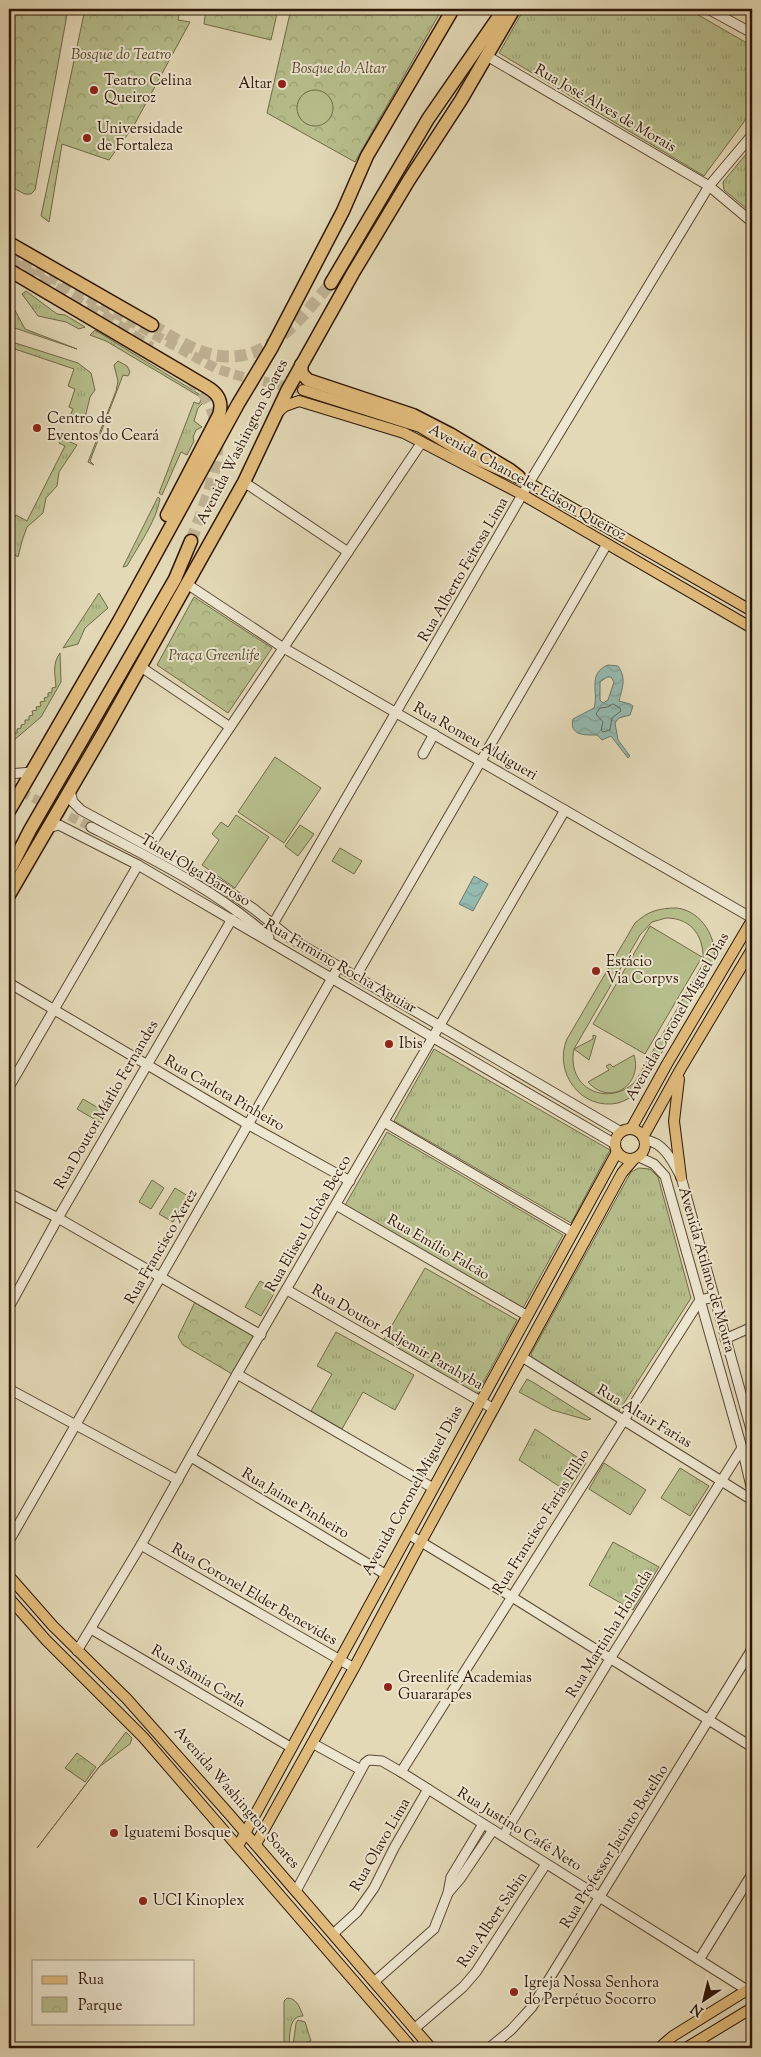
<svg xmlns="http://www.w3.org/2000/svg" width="761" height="2057" viewBox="0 0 761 2057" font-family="'Sorts Mill Goudy',serif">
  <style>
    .grass { fill: url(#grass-tufts); stroke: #726a49 }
    .park { fill: url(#park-crowns); stroke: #726a49 }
    .garden { fill: #b6be8c; stroke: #726a49; fill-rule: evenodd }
    .water { fill: url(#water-waves); stroke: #6b786c; fill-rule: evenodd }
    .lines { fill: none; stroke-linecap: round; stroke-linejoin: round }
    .shore { stroke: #61685b; stroke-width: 1 }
    .minor-tunnel { stroke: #bfb294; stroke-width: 9; stroke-dasharray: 9 4.5; stroke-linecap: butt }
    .major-tunnel { stroke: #bfb294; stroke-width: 10; stroke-dasharray: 10 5; stroke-linecap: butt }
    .highway-tunnel { stroke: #bfb294; stroke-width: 12; stroke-dasharray: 12 6; stroke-linecap: butt }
    .minor-casing { stroke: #5a4732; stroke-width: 11 }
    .major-casing { stroke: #2d1606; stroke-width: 12 }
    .highway-casing { stroke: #2d1606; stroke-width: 15 }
    .minor { stroke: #ede6d0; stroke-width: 9 }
    .major { stroke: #e2bc7c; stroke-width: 10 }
    .highway { stroke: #e2bc7c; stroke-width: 12 }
    .poi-dot { fill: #8f2418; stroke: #ede6d0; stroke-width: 2 }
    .labels { text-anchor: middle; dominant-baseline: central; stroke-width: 4; stroke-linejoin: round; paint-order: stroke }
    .park-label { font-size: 15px; font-style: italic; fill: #56482e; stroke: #ede6d0 }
    .poi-label { font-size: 15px; fill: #2d1606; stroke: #ede6d0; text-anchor: start }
    .street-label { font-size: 15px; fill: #2d1606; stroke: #ede6d0 }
  </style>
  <defs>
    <pattern id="grass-tufts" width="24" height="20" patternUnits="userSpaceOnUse" patternTransform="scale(1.25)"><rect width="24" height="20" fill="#b6be8c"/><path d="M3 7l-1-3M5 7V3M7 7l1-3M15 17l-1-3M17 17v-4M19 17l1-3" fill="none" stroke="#9da377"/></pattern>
    <pattern id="park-crowns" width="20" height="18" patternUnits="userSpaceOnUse" patternTransform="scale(1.25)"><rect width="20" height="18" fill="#b6be8c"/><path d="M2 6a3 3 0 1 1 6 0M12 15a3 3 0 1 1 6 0" fill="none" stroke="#9da377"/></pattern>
    <pattern id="water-waves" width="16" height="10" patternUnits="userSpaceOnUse" patternTransform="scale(1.25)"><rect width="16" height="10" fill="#95bab0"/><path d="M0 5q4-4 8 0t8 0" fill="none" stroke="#819f96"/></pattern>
  </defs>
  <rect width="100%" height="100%" fill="#e3d9b7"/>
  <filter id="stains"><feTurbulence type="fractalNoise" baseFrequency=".004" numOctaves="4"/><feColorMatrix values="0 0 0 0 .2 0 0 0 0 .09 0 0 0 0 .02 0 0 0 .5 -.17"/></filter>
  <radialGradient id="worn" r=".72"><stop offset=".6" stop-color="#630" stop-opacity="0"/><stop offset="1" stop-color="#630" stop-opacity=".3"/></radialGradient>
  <g class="grass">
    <polygon points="524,9 688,9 752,46 752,111 704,176 499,53"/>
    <polygon points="752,147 752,213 724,190 723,182"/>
    <polygon points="26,291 57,314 65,315 85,327 79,329 66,322 38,316 22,294"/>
    <polygon points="9,299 25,329 77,349 9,326"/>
    <polygon points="95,330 207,399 198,408 194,421 202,427 196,430 193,437 194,441 187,455 181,452 162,495 159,493 194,402 199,404 202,398 106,341 90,335"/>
    <polygon points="9,341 78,363 91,373 95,390 90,397 84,422 69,418 73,409 69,407 75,389 68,386 74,369 9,347"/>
    <polygon points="118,361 127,366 130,372 128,376 123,375 90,461 94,465 88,462 116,391 118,381 114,365"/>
    <polygon points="61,438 77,445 59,472 57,486 46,498 43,513 27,527 22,541 18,557 9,551 9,527 16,515 27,521 65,446 59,443"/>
    <path d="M158 497 160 499C156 522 138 546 127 566L123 567Z"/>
    <polygon points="99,593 108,608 85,628 78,644 63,648"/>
    <path d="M60 653 61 682 41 717 13 741 9 751 10 737H13V733H17V729L21 728V725L25 724V720H29V716L33 715 32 711 37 710 36 707 41 706 40 702 45 701 44 698 48 697V693L52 692V688L56 687C55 674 52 664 60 653Z"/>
    <polygon points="434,1049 610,1150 571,1223 394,1121"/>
    <polygon points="387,1132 563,1235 523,1308 344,1207"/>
    <polygon points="639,1168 650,1169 658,1177 691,1298 619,1411 533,1359 531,1354 631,1172"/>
    <polygon points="425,1268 517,1320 477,1394 383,1341"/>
    <polygon points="336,1332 414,1375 395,1410 363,1392 342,1429 311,1411 332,1374 317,1366"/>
    <polygon points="535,1429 586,1463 568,1492 519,1460"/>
    <polygon points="604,1463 646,1490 630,1515 589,1489"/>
    <polygon points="680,1468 709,1486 690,1516 661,1498"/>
    <polygon points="613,1542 659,1567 633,1610 589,1585"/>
    <polygon points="126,1732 132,1738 130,1744 99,1767 37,1848"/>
    <path d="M287 1998C297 1998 300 2008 303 2016 288 2016 290 2036 289 2048H284V2001Z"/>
    <polygon points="298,2020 305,2022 311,2041 293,2046 296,2023"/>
  </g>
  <g class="park">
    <polygon points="9,9 68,9 35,190 31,194 25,194 9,186"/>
    <polygon points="85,9 180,9 178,20 190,22 133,127 109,160 62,144 49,222 41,216"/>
    <polygon points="206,9 278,9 271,40 204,24"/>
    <polygon points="291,9 442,9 355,162 267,113"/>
    <polygon points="194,597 272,648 228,713 157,665"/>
    <polygon points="196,1300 255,1334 232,1374 183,1345 178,1337"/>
    <polygon points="527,1379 536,1384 591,1419 587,1420 552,1410 519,1392"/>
    <polygon points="77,1753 96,1767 85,1782 65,1768"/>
  </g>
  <g class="garden">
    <circle cx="315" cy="108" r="18"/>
    <polygon points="275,757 321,788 284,843 238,812"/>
    <polygon points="236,815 269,837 235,888 202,865 219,840 212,834 221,822 228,827"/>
    <polygon points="300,825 314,834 298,856 285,846"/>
    <polygon points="340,848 362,861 354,874 332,861"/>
    <path d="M677 908C702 911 718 939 714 962L639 1092C632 1096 626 1101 618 1103 581 1111 553 1072 567 1039L635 923C648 911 659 908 677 908ZM666 918C693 918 705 938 703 964L635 1082C607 1108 566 1088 574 1049L589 1060 596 1036 593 1035V1039L574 1049 640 935 652 922Z"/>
    <polygon points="650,926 702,957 645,1054 593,1024"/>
    <path d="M634 1055C643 1085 610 1107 588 1082L609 1070 606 1066 610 1064 613 1067Z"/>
    <polygon points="83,1099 107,1113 101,1123 77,1109"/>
    <polygon points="152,1180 164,1188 151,1209 139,1202"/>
    <polygon points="175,1188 188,1196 173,1222 159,1214"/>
    <polygon points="260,1281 276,1290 261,1316 245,1307"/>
  </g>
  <g class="water">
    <path d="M608 665 618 666C627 679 622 688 619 701L630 704 633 706 630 715 619 718 615 723 618 740 630 756 628 758 611 736 602 740 597 735C585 735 569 736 573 719L594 708C599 693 587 673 608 665ZM607 677H611L614 682 608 700 603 703 600 700V682Z"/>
    <polygon points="474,876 488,884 473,911 459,904"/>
  </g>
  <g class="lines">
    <polygon class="shore" points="613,704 620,708 621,711 612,718 610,730 603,732 601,730 603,722 596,714 600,708 607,707"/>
    <polyline class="minor-tunnel" points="9,786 91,827"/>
    <polyline class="major-tunnel" points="9,255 217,369 243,377 303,390"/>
    <g class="highway-tunnel">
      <polyline points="9,261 104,316 151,348"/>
      <path d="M152 325C168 334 185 346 203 352 263 372 297 322 331 283"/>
      <path d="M190 379C240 422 210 491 191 541"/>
    </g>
    <g class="minor-casing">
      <g id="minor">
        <polyline points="708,9 752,33"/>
        <polyline points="487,56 709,186 752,222"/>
        <polyline points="244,482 348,552"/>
        <polyline points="187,584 282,647 752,918"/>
        <polyline points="141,667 230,727"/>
        <polyline points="423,754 434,734"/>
        <polyline points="9,774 32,772"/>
        <polyline points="70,791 73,802 81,810 221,886 254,909 290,938 621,1132"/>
        <path d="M91 827C153 859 217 891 269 937"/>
        <polyline points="48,828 59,825 138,865 615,1144"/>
        <polyline points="150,846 422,442"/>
        <polyline points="273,924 529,483 709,186 752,135"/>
        <polyline points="356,976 607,544"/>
        <polyline points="9,983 249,1125 350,1181"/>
        <polyline points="9,1087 138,865"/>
        <polyline points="384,1122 572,1232"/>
        <path d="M645 1140C664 1142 673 1162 681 1177L752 1433"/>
        <polyline points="639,1157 654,1164 665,1176 742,1448 752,1491"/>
        <polyline points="9,1193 58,1218 261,1335"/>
        <polyline points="336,1205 526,1315"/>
        <polyline points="287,1290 494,1409"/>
        <polyline points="9,1307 58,1218 232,919"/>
        <polyline points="725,1339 752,1327"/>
        <polyline points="522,1357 752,1500"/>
        <polyline points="237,1374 433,1488"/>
        <polyline points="9,1389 178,1480"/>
        <polyline points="191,1457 385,1574"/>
        <polyline points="408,1534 512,1597 752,1747"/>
        <polyline points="9,1541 339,966"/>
        <polyline points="141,1545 354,1668"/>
        <polyline points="91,1629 292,1748"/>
        <polyline points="77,1651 141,1545 237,1374 565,810"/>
        <polyline points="312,1743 361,1770"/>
        <polyline points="401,1772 700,1300 714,1297"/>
        <polyline points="503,1836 610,1659 742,1448"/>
        <polyline points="296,1891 365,1763 369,1760 382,1761 401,1772 747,1990"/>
        <polyline points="448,1893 460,1879 493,1830"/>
        <polyline points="333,1934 357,1912 374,1888 394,1848 428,1789"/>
        <polyline points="699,1960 752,1874"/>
        <polyline points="374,1982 434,1929 448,1893 451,1877 483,1824"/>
        <polyline points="414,2029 463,1987 476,1972 546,1864"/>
        <polyline points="489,2048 511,2030 532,2007 752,1649"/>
      </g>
    </g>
    <g class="major-casing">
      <g id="major">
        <polyline points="303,390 420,427 466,455 529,483 752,611"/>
        <polyline points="278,412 285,406 299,401 404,433 523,495 752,628"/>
        <polyline points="679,1079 674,1121 681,1177"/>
        <circle cx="630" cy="1144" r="15"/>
        <polyline points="631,1129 667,1064 752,920"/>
        <polyline points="643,1137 680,1070 752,949"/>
        <polyline points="9,1576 53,1626 127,1699 229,1814 431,2048"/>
        <polyline points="9,1598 46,1640 143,1737 412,2048"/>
        <polyline points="256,1844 354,1668 421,1542 622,1173 634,1159"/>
        <polyline points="238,1846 617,1152"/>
        <polyline points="659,2048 673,2036 752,1987"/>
        <polyline points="686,2048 752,2008"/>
      </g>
    </g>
    <g class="highway-casing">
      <g id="highway">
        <polyline points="9,243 152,325"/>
        <path d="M9 270 207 387C219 394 223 402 219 415L167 515"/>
        <polyline points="331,283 428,119 504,9"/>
        <polyline points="301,365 302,374 308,380 413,415 450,434 510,470 519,477"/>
        <polyline points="9,811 119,621 238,404 271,349 343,211 367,156 453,9"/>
        <polyline points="9,871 30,830 175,579 191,541"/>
        <polyline points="9,895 105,730 244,482 287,391 353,273 409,180 461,100 514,9"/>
      </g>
    </g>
    <use href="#minor" class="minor"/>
    <use href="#major" class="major"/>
    <use href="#highway" class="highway"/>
  </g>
  <g class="poi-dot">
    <circle cx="282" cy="84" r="5"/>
    <circle cx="94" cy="90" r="5"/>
    <circle cx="87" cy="138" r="5"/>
    <circle cx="37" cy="428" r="5"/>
    <circle cx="596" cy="971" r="5"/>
    <circle cx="389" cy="1044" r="5"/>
    <circle cx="388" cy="1687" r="5"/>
    <circle cx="114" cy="1833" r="5"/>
    <circle cx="143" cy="1901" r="5"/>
    <circle cx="514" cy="1992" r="5"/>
  </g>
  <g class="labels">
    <g class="park-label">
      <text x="121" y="55">Bosque do Teatro</text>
      <text x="339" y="69">Bosque do Altar</text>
      <text x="214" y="656">Praça Greenlife</text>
    </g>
    <g class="poi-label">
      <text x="104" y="81">Teatro Celina<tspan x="104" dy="17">Queiroz</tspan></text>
      <text x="272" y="84" text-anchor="end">Altar</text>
      <text x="97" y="129">Universidade<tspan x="97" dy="17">de Fortaleza</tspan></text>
      <text x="47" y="419">Centro de<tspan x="47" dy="17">Eventos do Ceará</tspan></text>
      <text x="606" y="962">Estácio<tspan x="606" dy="17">Via Corpvs</tspan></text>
      <text x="399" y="1044">Ibis</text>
      <text x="398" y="1678">Greenlife Academias<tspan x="398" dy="17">Guararapes</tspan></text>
      <text x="124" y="1833">Iguatemi Bosque</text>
      <text x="153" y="1901">UCI Kinoplex</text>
      <text x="524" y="1983">Igreja Nossa Senhora<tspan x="524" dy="17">do Perpétuo Socorro</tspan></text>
    </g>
    <g class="street-label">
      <text transform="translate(605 109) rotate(30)">Rua José Alves de Morais</text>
      <text transform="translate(243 442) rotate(-63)">Avenida Washington Soares</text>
      <text transform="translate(527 483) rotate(29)">Avenida Chanceler Edson Queiroz</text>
      <text transform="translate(464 570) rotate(-60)">Rua Alberto Feitosa Lima</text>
      <text transform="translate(475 742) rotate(30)">Rua Romeu Aldigueri</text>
      <text transform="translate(195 871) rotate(31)">Túnel Olga Barroso</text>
      <text transform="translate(340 967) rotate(30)">Rua Firmino Rocha Aguiar</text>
      <text transform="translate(678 1017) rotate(-60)">Avenida Coronel Miguel Dias</text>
      <text transform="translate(224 1094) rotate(30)">Rua Carlota Pinheiro</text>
      <text transform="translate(107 1105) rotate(-60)">Rua Doutor Márlio Fernandes</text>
      <text transform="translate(309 1224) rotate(-60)">Rua Eliseu Uchôa Becco</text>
      <text transform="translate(162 1247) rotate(-60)">Rua Francisco Xerez</text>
      <text transform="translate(438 1248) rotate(30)">Rua Emílio Falcão</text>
      <text transform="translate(706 1270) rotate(74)">Avenida Atilano de Moura</text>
      <text transform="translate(397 1338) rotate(30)">Rua Doutor Adjemir Parahyba</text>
      <text transform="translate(644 1417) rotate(31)">Rua Altair Farias</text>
      <text transform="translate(413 1491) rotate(-61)">Avenida Coronel Miguel Dias</text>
      <text transform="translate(295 1504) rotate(31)">Rua Jaime Pinheiro</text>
      <text transform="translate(542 1522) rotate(-58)">Rua Francisco Farias Filho</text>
      <text transform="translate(254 1595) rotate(30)">Rua Coronel Elder Benevides</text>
      <text transform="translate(610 1634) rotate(-58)">Rua Martinha Holanda</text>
      <text transform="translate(198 1677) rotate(31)">Rua Sâmia Carla</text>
      <text transform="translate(236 1798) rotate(49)">Avenida Washington Soares</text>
      <text transform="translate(519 1830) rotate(32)">Rua Justino Café Neto</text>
      <text transform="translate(381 1845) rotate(-60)">Rua Olavo Lima</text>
      <text transform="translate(615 1847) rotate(-58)">Rua Professor Jacinto Botelho</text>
      <text transform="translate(493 1920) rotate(-56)">Rua Albert Sabin</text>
    </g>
  </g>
  <rect width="761" height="2057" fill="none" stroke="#e3d9b7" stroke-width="30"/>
  <rect x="10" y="10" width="741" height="2037" fill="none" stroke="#2d1606" stroke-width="2.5"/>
  <rect x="15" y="15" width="731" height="2027" fill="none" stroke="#2d1606"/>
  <rect x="32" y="1960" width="162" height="65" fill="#ede6d0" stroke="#a0937f"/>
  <rect x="42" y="1976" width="25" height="8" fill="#e2bc7c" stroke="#a0937f"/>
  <text x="78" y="1984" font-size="15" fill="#2d1606">Rua</text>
  <rect x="42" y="1997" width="25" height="15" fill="url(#park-crowns)" stroke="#a0937f"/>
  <text x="78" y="2010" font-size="15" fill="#2d1606">Parque</text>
  <g transform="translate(704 2000) rotate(215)" stroke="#ede6d0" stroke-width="4" paint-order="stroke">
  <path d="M0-4L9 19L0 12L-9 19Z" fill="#2d1606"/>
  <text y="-8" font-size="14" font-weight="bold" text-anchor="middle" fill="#2d1606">N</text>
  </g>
  <rect width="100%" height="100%" filter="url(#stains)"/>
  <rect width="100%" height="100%" fill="url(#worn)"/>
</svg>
